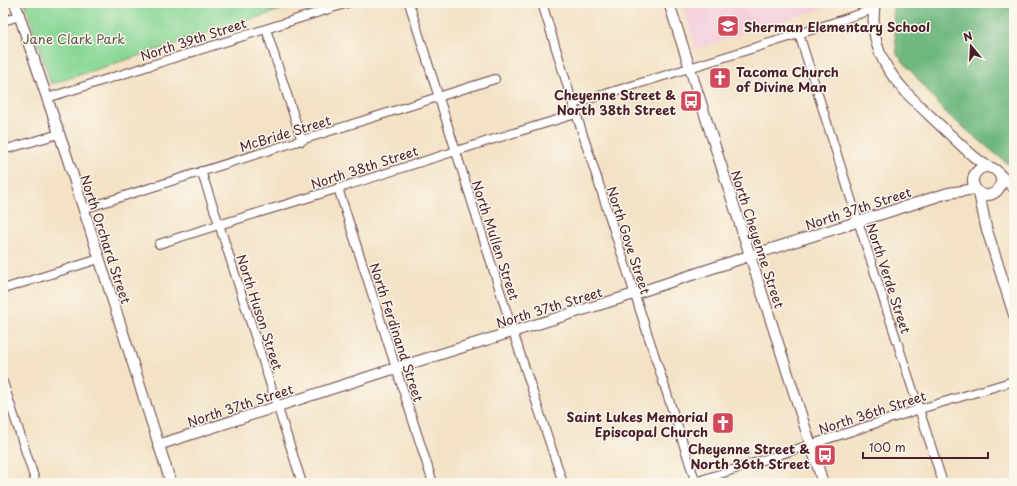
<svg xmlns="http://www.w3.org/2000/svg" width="1017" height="486" viewBox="0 0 1017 486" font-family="'Playpen Sans',sans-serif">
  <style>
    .built { fill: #f4cfdd }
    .green { fill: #89d796; stroke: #6a7b60 }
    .forest { fill: #6eb87f; stroke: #5c6c55 }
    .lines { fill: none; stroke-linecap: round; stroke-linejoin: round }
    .minor-casing { stroke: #633c42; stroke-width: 10 }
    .tertiary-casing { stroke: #633c42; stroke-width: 12 }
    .minor { stroke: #fff; stroke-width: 8 }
    .tertiary { stroke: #fff; stroke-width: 10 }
    .labels { text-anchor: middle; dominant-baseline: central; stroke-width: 3; stroke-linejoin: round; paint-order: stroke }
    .poi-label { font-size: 13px; font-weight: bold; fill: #4a1f2b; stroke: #fbf7ec; text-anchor: end }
    .park-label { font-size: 13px; fill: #5d564b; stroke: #fbf7ec }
    .street-label { font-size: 13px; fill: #4a1f2b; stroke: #fbf7ec }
  </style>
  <rect width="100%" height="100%" fill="#fbf7ec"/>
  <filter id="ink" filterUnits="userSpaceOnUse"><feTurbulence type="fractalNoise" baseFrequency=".025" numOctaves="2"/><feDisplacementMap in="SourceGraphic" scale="8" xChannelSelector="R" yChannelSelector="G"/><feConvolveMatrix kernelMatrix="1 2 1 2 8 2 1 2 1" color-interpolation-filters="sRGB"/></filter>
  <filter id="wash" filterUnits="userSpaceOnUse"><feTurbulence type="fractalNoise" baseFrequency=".012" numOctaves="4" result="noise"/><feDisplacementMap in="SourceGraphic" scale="16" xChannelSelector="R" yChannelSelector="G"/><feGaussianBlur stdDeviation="0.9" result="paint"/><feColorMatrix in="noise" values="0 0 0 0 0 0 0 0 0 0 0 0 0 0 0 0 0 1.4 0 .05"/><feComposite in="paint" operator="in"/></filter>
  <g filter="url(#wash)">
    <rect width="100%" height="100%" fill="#f3e2c5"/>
    <polygon class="built" points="682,3 839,3 696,49"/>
    <polygon class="green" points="25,3 302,3 51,84"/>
    <polygon class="forest" points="892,3 1014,3 1014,169 946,113 897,54"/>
  </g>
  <g filter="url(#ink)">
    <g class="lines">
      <g class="minor-casing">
        <g id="minor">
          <polyline points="409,3 513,332 563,483"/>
          <polyline points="542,3 573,104 696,483"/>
          <polyline points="3,21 20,16"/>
          <polyline points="266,29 302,141"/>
          <polyline points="799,34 858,221 943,483"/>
          <polyline points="47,98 348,3"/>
          <polyline points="573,104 799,34 874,9"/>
          <polyline points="3,150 59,134"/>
          <polyline points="201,171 219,224 302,483"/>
          <polyline points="338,188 433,483"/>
          <polyline points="83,209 495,79"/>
          <path d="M159 244C219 224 279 207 339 188 418 163 496 138 576 114"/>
          <polyline points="3,289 99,259"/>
          <polyline points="3,382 36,483"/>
          <polyline points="692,483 920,409 1014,381"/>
        </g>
      </g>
      <g class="tertiary-casing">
        <g id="tertiary">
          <polyline points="15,3 67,157 171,483"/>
          <polyline points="669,3 823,483"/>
          <path d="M875 3C865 63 908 94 946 131 959 142 976 162 991 168"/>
          <circle cx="987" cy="181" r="14"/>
          <polyline points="1000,175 1014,188"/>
          <polyline points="979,193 986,227 1014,315"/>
          <polyline points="158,445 396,368 634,294 749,256 948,193 976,189"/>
        </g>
      </g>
      <use href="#minor" class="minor"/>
      <use href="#tertiary" class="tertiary"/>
    </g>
  </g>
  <defs>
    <g id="school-square" transform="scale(1.15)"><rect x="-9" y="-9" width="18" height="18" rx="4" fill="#d1495b" stroke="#fbf7ec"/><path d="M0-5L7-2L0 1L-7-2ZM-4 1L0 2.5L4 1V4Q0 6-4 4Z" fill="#fff"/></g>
    <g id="church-square" transform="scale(1.15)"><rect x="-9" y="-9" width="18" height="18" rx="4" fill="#d1495b" stroke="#fbf7ec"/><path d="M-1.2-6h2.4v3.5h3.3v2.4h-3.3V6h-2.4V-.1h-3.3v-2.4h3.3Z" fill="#fff"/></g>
    <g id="bus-square" transform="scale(1.15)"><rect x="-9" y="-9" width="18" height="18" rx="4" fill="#d1495b" stroke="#fbf7ec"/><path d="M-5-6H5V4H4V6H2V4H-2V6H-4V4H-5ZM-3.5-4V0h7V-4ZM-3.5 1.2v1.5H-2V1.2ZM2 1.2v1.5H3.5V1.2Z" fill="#fff"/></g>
  </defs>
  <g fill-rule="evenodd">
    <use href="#school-square" x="728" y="26"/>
    <use href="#church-square" x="720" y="78"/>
    <use href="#bus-square" x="691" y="101"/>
    <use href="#church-square" x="723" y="423"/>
    <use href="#bus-square" x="825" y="455"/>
  </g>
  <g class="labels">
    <g class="poi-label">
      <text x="744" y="26" text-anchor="start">Sherman Elementary School</text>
      <text x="736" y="71" text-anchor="start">Tacoma Church<tspan x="736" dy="15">of Divine Man</tspan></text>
      <text x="676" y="94">Cheyenne Street &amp;<tspan x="676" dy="15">North 38th Street</tspan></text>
      <text x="708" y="416">Saint Lukes Memorial<tspan x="708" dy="15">Episcopal Church</tspan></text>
      <text x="810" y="448">Cheyenne Street &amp;<tspan x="810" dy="15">North 36th Street</tspan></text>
    </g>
    <g class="park-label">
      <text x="74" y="38">Jane Clark Park</text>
    </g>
    <g class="street-label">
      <text transform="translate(193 39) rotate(-18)">North 39th Street</text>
      <text transform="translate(285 133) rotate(-17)">McBride Street</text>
      <text transform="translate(364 167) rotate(-18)">North 38th Street</text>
      <text transform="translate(858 208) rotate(-18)">North 37th Street</text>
      <text transform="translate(106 239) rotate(72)">North Orchard Street</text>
      <text transform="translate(758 239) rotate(72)">North Cheyenne Street</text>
      <text transform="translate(496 240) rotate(72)">North Mullen Street</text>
      <text transform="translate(629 240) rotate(72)">North Gove Street</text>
      <text transform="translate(889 278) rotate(72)">North Verde Street</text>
      <text transform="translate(549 307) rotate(-17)">North 37th Street</text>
      <text transform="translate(260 312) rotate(72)">North Huson Street</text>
      <text transform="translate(397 332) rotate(72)">North Ferdinand Street</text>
      <text transform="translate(240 405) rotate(-18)">North 37th Street</text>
      <text transform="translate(872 412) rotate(-18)">North 36th Street</text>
    </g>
  </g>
  <rect width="1017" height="486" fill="none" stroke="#fbf7ec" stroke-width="16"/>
  <g transform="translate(971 46) rotate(342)" stroke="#fbf7ec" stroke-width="3" paint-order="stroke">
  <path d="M0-3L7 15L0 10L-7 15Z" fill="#4a1f2b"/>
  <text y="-6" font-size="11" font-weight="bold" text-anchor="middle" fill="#4a1f2b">N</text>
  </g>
  <path d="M863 452v6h125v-6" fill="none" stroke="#4a1f2b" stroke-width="2"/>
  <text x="869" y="452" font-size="12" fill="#4a1f2b" stroke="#fbf7ec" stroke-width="3" paint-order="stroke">100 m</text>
</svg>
